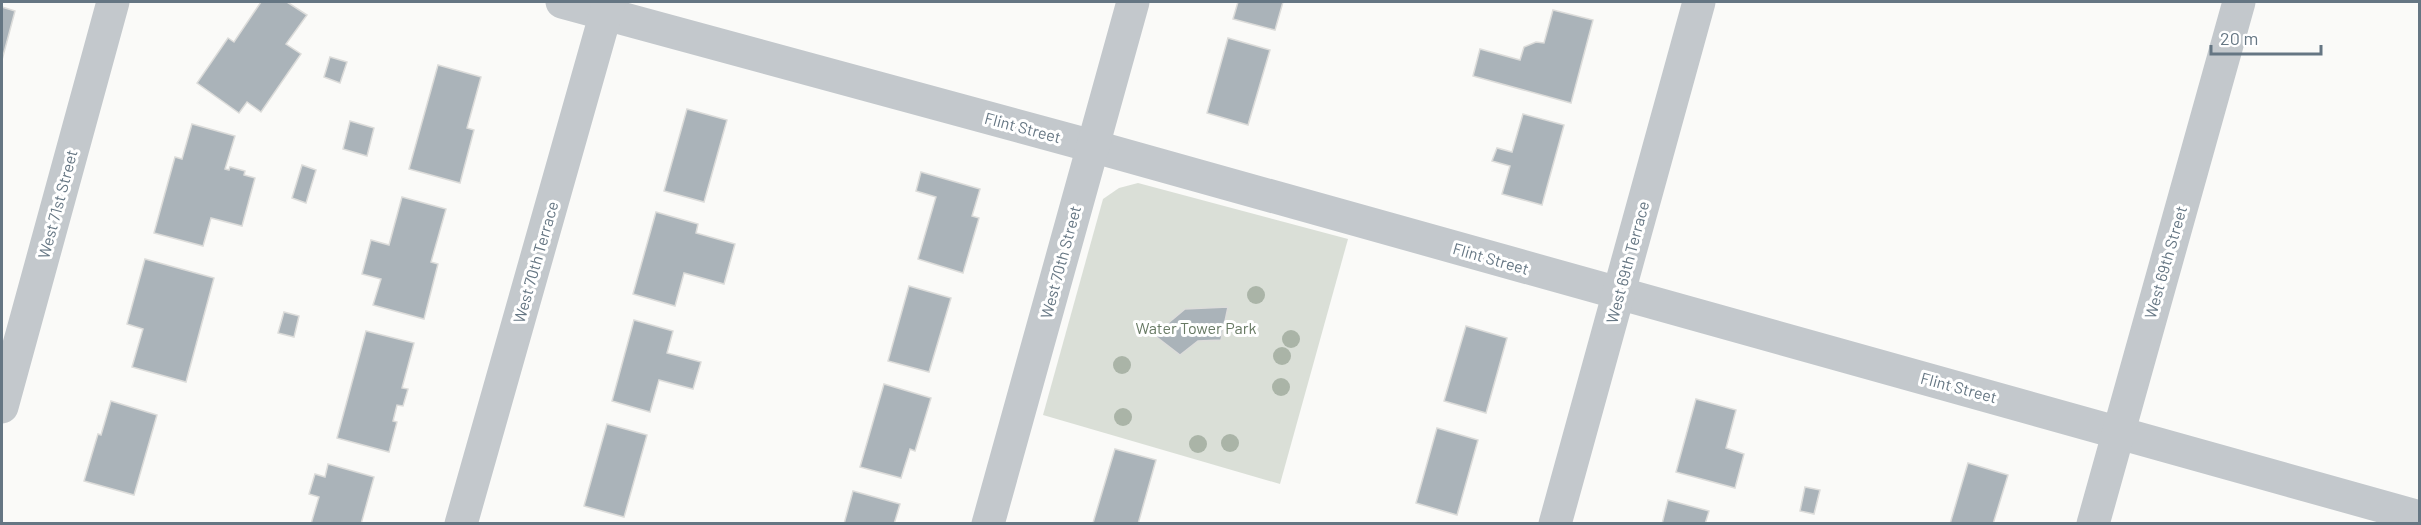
<svg xmlns="http://www.w3.org/2000/svg" width="2421" height="525" viewBox="0 0 2421 525" font-family="Barlow,sans-serif">
  <style>
    .green { fill: #dadfd7 }
    .building { fill: #aab3b9; stroke: #dcdcda; stroke-width: 1.5 }
    .lines { fill: none; stroke-linecap: round; stroke-linejoin: round }
    .minor { stroke: #c3c8cc; stroke-width: 33 }
    .tree { fill: #aab4a7 }
    .labels { text-anchor: middle; dominant-baseline: central; stroke-width: 6; stroke-linejoin: round; paint-order: stroke }
    .street-label { font-size: 16px; fill: #657683; stroke: #fff }
    .park-label { font-size: 16px; fill: #687a64; stroke: #fff }
  </style>
  <rect width="100%" height="100%" fill="#fafaf8"/>
  <polygon class="green" points="1138,183 1348,239 1280,484 1043,415 1103,199 1119,188"/>
  <g class="building">
    <polygon points="261,2 287,2 307,15 286,44 301,54 261,112 247,102 239,113 197,83 228,38 234,42"/>
    <polygon points="1238,2 1283,2 1275,30 1233,19"/>
    <polygon points="2,7 15,11 2,60"/>
    <polygon points="1553,10 1593,20 1571,103 1473,76 1480,49 1520,60 1524,47 1536,42 1544,43"/>
    <polygon points="1228,38 1270,50 1248,125 1207,113"/>
    <polygon points="330,57 347,62 340,83 324,77"/>
    <polygon points="438,65 481,77 467,128 474,130 460,183 409,169"/>
    <polygon points="687,109 727,120 704,202 664,191"/>
    <polygon points="1523,114 1564,125 1542,205 1502,194 1510,166 1492,161 1497,148 1512,152"/>
    <polygon points="350,121 374,128 367,156 343,149"/>
    <polygon points="192,124 235,136 225,169 229,170 230,167 245,171 244,175 255,178 242,226 211,218 203,246 154,233 175,157 182,159"/>
    <polygon points="302,165 316,170 306,203 292,198"/>
    <polygon points="921,172 980,189 972,216 979,218 963,273 918,259 936,197 916,191"/>
    <polygon points="402,197 446,209 431,262 438,264 424,319 373,305 381,279 362,274 371,240 389,245"/>
    <polygon points="656,212 698,224 696,233 735,244 724,284 684,273 675,306 633,294"/>
    <polygon points="145,259 214,278 186,382 132,367 143,329 127,324"/>
    <polygon points="909,286 951,298 929,372 888,361"/>
    <polygon points="1228,307 1221,340 1198,341 1180,355 1154,335 1185,309"/>
    <polygon points="284,312 299,316 294,337 278,333"/>
    <polygon points="634,320 673,331 667,353 701,362 693,389 659,380 650,412 612,401"/>
    <polygon points="1466,326 1507,338 1486,413 1444,401"/>
    <polygon points="366,331 414,343 402,388 408,389 403,406 397,405 393,421 397,422 389,452 337,438"/>
    <polygon points="884,384 931,398 915,451 910,449 901,478 860,467"/>
    <polygon points="1696,399 1736,410 1726,448 1744,454 1735,488 1676,472"/>
    <polygon points="111,401 157,415 134,495 84,481 98,434 101,435"/>
    <polygon points="607,424 647,435 624,517 584,506"/>
    <polygon points="1437,428 1478,440 1457,515 1416,503"/>
    <polygon points="1115,449 1156,460 1138,524 1093,523"/>
    <polygon points="1968,463 2008,475 1993,524 1950,524"/>
    <polygon points="328,464 374,477 361,524 311,524 319,497 309,494 315,474 325,477"/>
    <polygon points="1805,487 1820,490 1814,514 1800,511"/>
    <polygon points="853,491 900,504 894,524 844,524"/>
    <polygon points="1668,500 1709,511 1705,524 1662,524"/>
  </g>
  <g class="lines">
    <g class="minor">
      <polyline points="562,2 1092,146 2420,517"/>
      <polyline points="2,407 113,2"/>
      <polyline points="461,524 609,2"/>
      <polyline points="988,524 1133,2"/>
      <polyline points="1555,524 1699,2"/>
      <polyline points="2093,524 2239,2"/>
    </g>
  </g>
  <g class="tree">
    <circle cx="1256" cy="295" r="9"/>
    <circle cx="1291" cy="339" r="9"/>
    <circle cx="1282" cy="356" r="9"/>
    <circle cx="1122" cy="365" r="9"/>
    <circle cx="1281" cy="387" r="9"/>
    <circle cx="1123" cy="417" r="9"/>
    <circle cx="1230" cy="443" r="9"/>
    <circle cx="1198" cy="444" r="9"/>
  </g>
  <g class="labels">
    <g class="street-label">
      <text transform="translate(1023 127) rotate(15)">Flint Street</text>
      <text transform="translate(57 204) rotate(-75)">West 71st Street</text>
      <text transform="translate(1491 258) rotate(16)">Flint Street</text>
      <text transform="translate(535 262) rotate(-74)">West 70th Terrace</text>
      <text transform="translate(1060 262) rotate(-75)">West 70th Street</text>
      <text transform="translate(1627 262) rotate(-75)">West 69th Terrace</text>
      <text transform="translate(2165 262) rotate(-74)">West 69th Street</text>
      <text transform="translate(1959 387) rotate(15)">Flint Street</text>
    </g>
    <g class="park-label">
      <text x="1196" y="327">Water Tower Park</text>
    </g>
  </g>
  <rect width="2421" height="525" fill="none" stroke="#657683" stroke-width="6"/>
  <path d="M2211 45v9h110v-9" fill="none" stroke="#657683" stroke-width="3"/>
  <text x="2220" y="45" font-size="18" fill="#657683" stroke="#ffffff" stroke-width="4.5" paint-order="stroke">20 m</text>
</svg>
